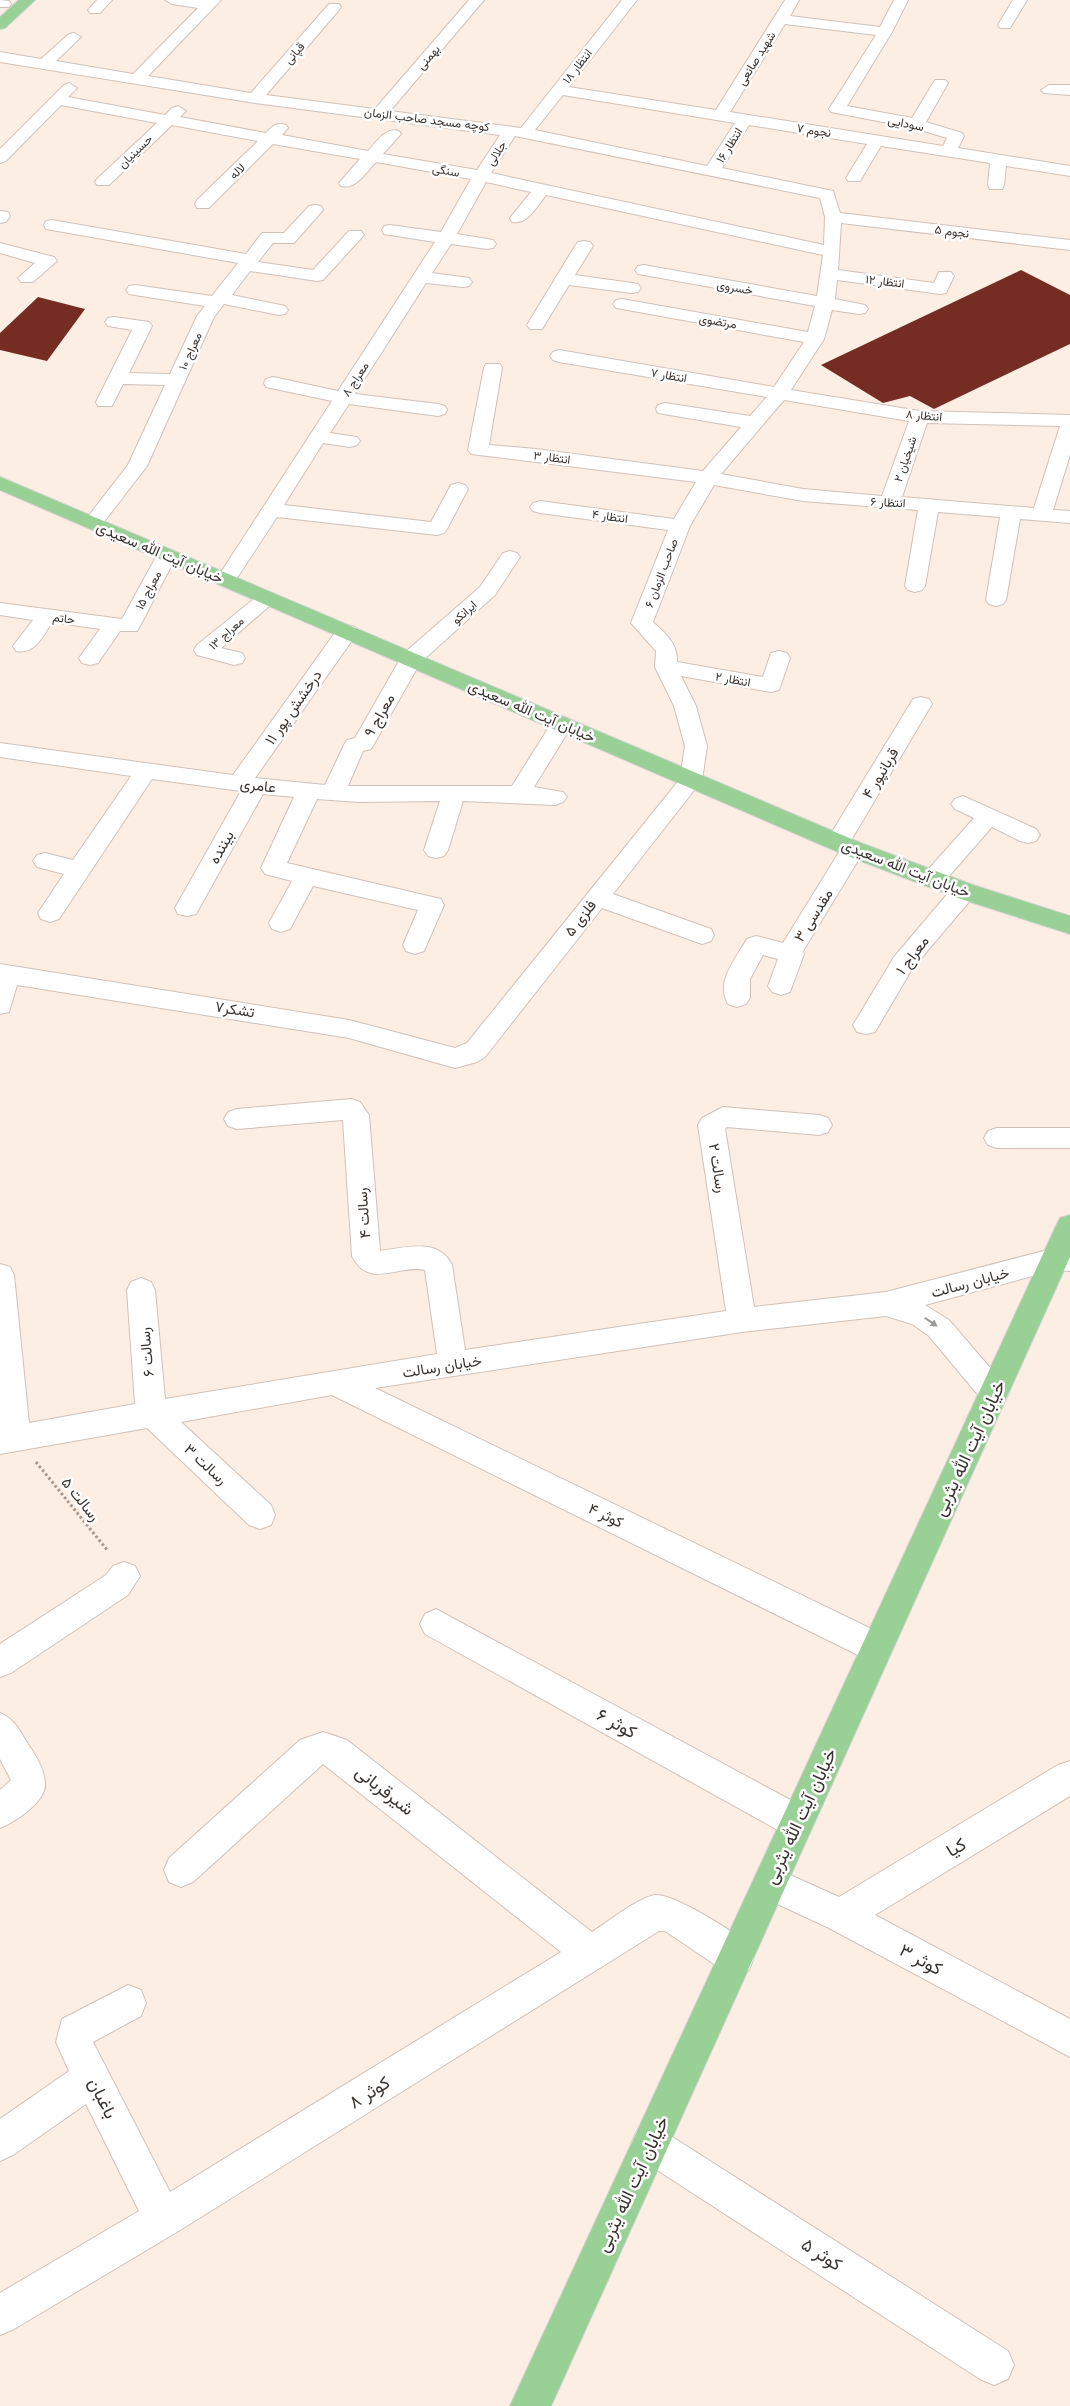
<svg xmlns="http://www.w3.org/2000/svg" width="1070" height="2406" viewBox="0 0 1070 2406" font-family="Inter,Vazirmatn,sans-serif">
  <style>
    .building { fill: #752d23 }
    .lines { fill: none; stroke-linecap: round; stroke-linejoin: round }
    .minor-casing { stroke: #d0c1b8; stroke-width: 2 }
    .major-casing { stroke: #d3d2d1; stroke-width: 2 }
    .path { stroke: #a49992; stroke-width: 3; stroke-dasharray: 2.5 2.5; stroke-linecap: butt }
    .minor { fill: #fff; fill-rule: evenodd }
    .major { fill: #98d096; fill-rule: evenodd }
    .oneway { fill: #9c9997 }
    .labels { text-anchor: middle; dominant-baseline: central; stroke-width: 5; stroke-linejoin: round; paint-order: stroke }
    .far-street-label { font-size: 12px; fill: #39332f; stroke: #fff }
    .street-label { font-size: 15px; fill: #39332f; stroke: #fff }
    .near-street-label { font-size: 18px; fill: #39332f; stroke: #fff }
  </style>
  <rect width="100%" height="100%" fill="#fdeee4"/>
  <g class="building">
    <polygon points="1021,270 1070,295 1070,344 934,409 910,396 883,403 821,365"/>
    <polygon points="38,297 85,309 47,361 0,350 0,333"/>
  </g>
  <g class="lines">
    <g class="minor-casing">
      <g id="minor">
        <polygon points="0,0 9,1 11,4 9,7 0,7"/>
        <polygon points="97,0 112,0 100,13 90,13 88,10"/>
        <path d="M165 0H221L148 76 251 93 329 4H339L341 7 339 10 266 95 375 109 469 0H484L390 111 521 128 622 0H637L569 87 716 110 785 0H799L790 16 880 27 894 0H908L892 32 847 106 912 118 935 80H945L948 83 926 122 962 133 964 136 958 148 1070 166V176L1006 166 1004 185 1002 189H990L988 185 990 163 881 146 860 181H848L846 178 867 144 749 125 722 168 833 191 840 213 1070 240V250L841 223 838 270 934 283 939 272H951L954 276 946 293 940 294 837 280 835 299 865 305 868 309 865 313 859 314 832 310 824 339 791 390 920 411 1070 415V455L1053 510 1070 511V523L1020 519 1006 600 1003 604 996 606 989 604 986 600 1000 517 938 512 925 586 922 590 915 592 908 590 905 586 918 510 803 501 714 485 690 526 653 622C666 634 678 644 677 662L763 677 771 653 779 651 787 653 790 658 779 690 771 692 681 676 696 706 707 746 702 780 613 894 711 929 714 935 711 941 702 944 602 908 485 1057 477 1062 455 1068 349 1038 17 985 9 1012 0 1014V964L349 1020 455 1048 467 1043 680 779 685 746 674 706 655 667 656 651 631 623 668 530 540 513 533 511 530 507 533 503 540 501 674 519 696 482 471 454 468 450 484 368 486 364H500L502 368 489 445 536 449 703 471 741 427 658 413 656 409 658 405 665 403 750 416 767 397 559 362 553 360 550 356 553 352 559 350 774 387 804 342 622 309 616 308 613 304 616 300 622 299 808 332 815 306 644 275 638 274 635 270 638 266 644 265 817 296 823 255 546 195C537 206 528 225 512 222L510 218 531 192 486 182 457 234 493 240 496 244 493 248 487 249 451 244 432 273 469 278 472 282 469 286 463 287 426 283 355 394 438 404 445 406 447 410 445 414 438 416 349 404 330 433 357 437 360 441 357 445 350 447 323 443 284 505 431 522 451 485 458 483 465 485 468 489 447 529 444 533 437 535 277 517 233 584 226 586 219 584 216 580 332 401 266 387 264 383 266 379 273 377 338 391 435 242 390 235 384 234 382 230 384 226 390 225 441 232 471 179 376 162C366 172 356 190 341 186L339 183 360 159 273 144 209 208H197L195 204 197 200 258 141 172 125 109 185H97L95 182 97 179 157 123 61 105 6 161 0 163V149L64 85 69 83 77 88 68 97 165 115 172 108 178 106 186 111 180 117 266 133C273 126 276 122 286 125L288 128 282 135 368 151C377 142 385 127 399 131L401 134 383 154 477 170 500 135 255 103 0 62V52L41 59 69 34 74 33 81 37 56 61 133 74 198 8 172 4ZM785 24 876 35 829 109 831 112 914 128 947 138 943 146 730 112ZM563 95 735 123 707 166 535 130ZM515 136 820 198 825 217 824 245 491 173ZM784 400 909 421 882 496 803 489 721 474ZM927 423 1060 426 1034 508 902 497Z"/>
        <polygon points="1013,0 1027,0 1010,28 1000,28 998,25"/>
        <polygon points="1049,85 1070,85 1070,95 1044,93 1041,90"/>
        <polygon points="315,205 321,206 323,210 294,243 273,243 258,262 313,270 349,231 361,231 364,235 323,280 317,281 250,271 232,295 285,306 288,310 285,314 279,315 224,304 214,317 147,466 100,527 93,529 86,527 83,523 128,465 165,385 123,384 112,406 98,406 96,402 132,330 108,326 105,322 108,318 114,317 149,322 152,326 129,373 170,374 197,316 205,306 135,295 129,294 126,290 129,286 135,285 212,296 238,263 52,230 46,229 44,225 46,221 52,220 246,254 262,233 284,233 309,206"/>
        <polygon points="0,211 8,212 10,216 6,222 0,223"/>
        <polygon points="584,241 590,242 593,246 575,275 632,283 638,284 641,288 638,292 632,293 569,285 542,329 530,329 527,325 575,246 578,242"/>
        <polygon points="0,243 54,257 57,261 33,282 21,282 18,278 35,263 0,253"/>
        <path d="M167 549 174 551 177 555 140 626 137 631H120L98 663 90 665 82 663 79 658 100 629 52 622C43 636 35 655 16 651L13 646 33 620 0 615V603L122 619 157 555 160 551Z"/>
        <polygon points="510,551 517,553 520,557 495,595 420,663 374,744 371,749 363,751 348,786 512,786 554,719 562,717 570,719 573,724 534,787 563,792 567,797 563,802 555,805 463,801 448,850 444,856 436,858 428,856 424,850 440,801 359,802 317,799 287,863 441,899 444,905 424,951 415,954 406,951 403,945 418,910 313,886 290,929 281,932 272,929 269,923 292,881 265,874 261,868 294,797 263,794 196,914 187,916 178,914 175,908 241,791 152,779 59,919 50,922 41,919 38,913 64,874 37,867 33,861 37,855 45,853 73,860 131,776 0,757 0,743 233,775 339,627 347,625 355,627 358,632 255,778 325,785 344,745 347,740 355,738 403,654 480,587 503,553"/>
        <polygon points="267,592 274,594 277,598 274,602 221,648 242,653 245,658 242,663 234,665 197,655 194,650 197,645 260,594"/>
        <path d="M921 697 929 699 932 704 850 842 861 843 865 849 803 951 804 954 790 992 781 995 772 992 768 986 778 959 763 955 750 979V998L746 1004 737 1007 728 1004C715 982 736 958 747 939L756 936 783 943 841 849 830 848 826 842 910 704 913 699Z"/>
        <polygon points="963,796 1036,829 1040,835 1036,841 1028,843 1020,841 992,827 942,884 934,886 926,884 922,878 926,872 974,818 955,809 951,804 955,799"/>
        <polygon points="964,883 973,885 976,891 973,897 912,969 875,1032 866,1034 857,1032 853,1025 894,957 955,885"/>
        <path d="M351 1099 360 1102 369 1115 380 1251C405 1248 438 1237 452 1265L465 1350 726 1311 698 1125 702 1118 723 1107 819 1115 828 1118 832 1125 828 1132 819 1135 727 1127 725 1129 754 1307 886 1292 1055 1248 1070 1249V1271L1055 1270 925 1305 949 1320 1004 1384 1009 1393 1004 1402 994 1406 984 1402 929 1336 912 1324 886 1316 742 1332 375 1388 888 1637 893 1648 888 1659 877 1663 866 1659 332 1395 181 1422 271 1505 275 1515 271 1525 260 1529 249 1525 147 1428 0 1454V1264L10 1267 14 1275 29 1423 135 1404 127 1290 131 1282 141 1278 151 1282 155 1290 165 1399 437 1354 425 1270C398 1264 369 1290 352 1256L343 1120 237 1129 228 1126 224 1119 228 1112 237 1109Z"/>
        <polygon points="997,1128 1070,1128 1070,1148 997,1148 988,1145 984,1138 988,1131"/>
        <polygon points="124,1562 135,1566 140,1576 128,1595 11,1673 0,1677 0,1644 106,1575 113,1566"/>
        <polygon points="436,1609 809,1810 814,1822 809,1834 797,1839 785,1834 425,1634 420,1624 425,1614"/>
        <path d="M0 1713C16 1720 19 1730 28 1744 36 1756 44 1768 45 1783 47 1801 15 1822 0 1828V1790L11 1780 0 1759Z"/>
        <path d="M323 1732 347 1740 592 1932C608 1922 637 1898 655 1895 673 1893 733 1931 747 1943 751 1946 752 1953 754 1957L749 1970 736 1975 723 1970 665 1931H659L177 2232 14 2329 0 2335V2293L139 2211 86 2104 13 2155 0 2161V2119L69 2071 56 2042 62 2019 128 1985 141 1990 146 2003 141 2016 93 2042 170 2192 561 1952 323 1764 193 1882 181 1887 169 1882 164 1870 169 1858 300 1740Z"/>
        <polygon points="1070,1761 1070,1796 875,1915 1070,2019 1070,2057 829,1928 758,1895 753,1883 758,1871 770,1866 839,1897 1058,1765"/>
        <polygon points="650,2125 663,2131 1008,2351 1014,2365 1008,2379 994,2385 980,2379 637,2157 631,2144 637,2131"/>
      </g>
    </g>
    <g class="major-casing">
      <g id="major">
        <polygon points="19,0 35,0 5,28 0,29 0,17"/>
        <polygon points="0,477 861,843 973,885 1070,916 1070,934 955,897 845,855 0,490"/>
        <polygon points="1070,1215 1070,1257 551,2406 510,2406 1056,1226 1060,1218"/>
      </g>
    </g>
    <polyline class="path" points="36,1462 108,1551"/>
    <use href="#minor" class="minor"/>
    <use href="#major" class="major"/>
  </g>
  <defs><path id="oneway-solid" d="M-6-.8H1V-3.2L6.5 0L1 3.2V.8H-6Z" transform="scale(1.25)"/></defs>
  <use class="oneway" href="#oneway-solid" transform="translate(931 1322) rotate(34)"/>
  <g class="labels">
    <g class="far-street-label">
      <text transform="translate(294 53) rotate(-49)">قپانی</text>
      <text transform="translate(428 57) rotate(-49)">بهمنی</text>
      <text transform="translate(756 58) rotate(-58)">شهید صانعی</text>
      <text transform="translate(577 66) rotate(-52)">انتظار ۱۸</text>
      <text transform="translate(427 119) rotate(7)">کوچه مسجد صاحب الزمان</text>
      <text transform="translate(906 123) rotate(12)">سودایی</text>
      <text transform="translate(814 130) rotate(9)">نجوم ۷</text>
      <text transform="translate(729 145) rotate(-58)">انتظار ۱۶</text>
      <text transform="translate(135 151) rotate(-44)">حسینیان</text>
      <text transform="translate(496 153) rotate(-57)">جلالی</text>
      <text transform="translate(446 170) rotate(10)">سنگی</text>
      <text transform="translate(237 171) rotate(-45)">لاله</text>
      <text transform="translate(952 231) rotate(7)">نجوم ۵</text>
      <text transform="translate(885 281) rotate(7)">انتظار ۱۲</text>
      <text transform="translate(735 287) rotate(10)">خسروی</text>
      <text transform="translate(718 321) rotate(10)">مرتضوی</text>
      <text transform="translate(190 351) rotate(-66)">معراج ۱۰</text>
      <text transform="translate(669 375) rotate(10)">انتظار ۷</text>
      <text transform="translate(355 379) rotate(-57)">معراج ۸</text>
      <text transform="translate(924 415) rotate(5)">انتظار ۸</text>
      <text transform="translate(552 457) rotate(7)">انتظار ۳</text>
      <text transform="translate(905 459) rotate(-71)">شیخیان ۲</text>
      <text transform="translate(888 502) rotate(3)">انتظار ۶</text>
      <text transform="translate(610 516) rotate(8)">انتظار ۴</text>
      <text transform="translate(661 573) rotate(-69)">صاحب الزمان ۶</text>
      <text transform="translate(148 590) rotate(-62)">معراج ۱۵</text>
      <text transform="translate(464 612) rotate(-42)">ایرانکو</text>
      <text transform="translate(64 618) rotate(7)">حاتم</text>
      <text transform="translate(226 633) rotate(-42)">معراج ۱۳</text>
      <text transform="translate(733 679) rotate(10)">انتظار ۲</text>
    </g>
    <g class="street-label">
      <text transform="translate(160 552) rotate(23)">خیابان آیت الله سعیدی</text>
      <text transform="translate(293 707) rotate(-55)">درخشش پور ۱۱</text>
      <text transform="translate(532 711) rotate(23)">خیابان آیت الله سعیدی</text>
      <text transform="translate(379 715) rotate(-61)">معراج ۹</text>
      <text transform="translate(880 773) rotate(-59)">قربانپور ۴</text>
      <text transform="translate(258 785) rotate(7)">عامری</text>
      <text transform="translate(221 847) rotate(-61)">بیننده</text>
      <text transform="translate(906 868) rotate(21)">خیابان آیت الله سعیدی</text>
      <text transform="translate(813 915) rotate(-58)">مقدسی ۳</text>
      <text transform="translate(580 918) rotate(-52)">فلزی ۵</text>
      <text transform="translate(912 955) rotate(-53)">معراج ۱</text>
      <text transform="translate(235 1009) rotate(9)">تشکر۷</text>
      <text transform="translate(718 1168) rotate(81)">رسالت ۲</text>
      <text transform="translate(363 1213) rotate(-94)">رسالت ۴</text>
      <text transform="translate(970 1282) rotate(-15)">خیابان رسالت</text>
      <text transform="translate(146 1352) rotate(-95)">رسالت ۶</text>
      <text transform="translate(442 1366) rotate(-9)">خیابان رسالت</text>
      <text transform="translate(206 1464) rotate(43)">رسالت ۳</text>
      <text transform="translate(81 1499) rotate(51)">رسالت ۵</text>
      <text transform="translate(606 1515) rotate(26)">کوثر ۴</text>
    </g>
    <g class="near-street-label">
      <text transform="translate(969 1448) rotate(-65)">خیابان آیت الله یثربی</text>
      <text transform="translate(617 1723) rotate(29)">کوثر ۶</text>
      <text transform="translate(385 1790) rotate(38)">شیرقربانی</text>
      <text transform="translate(800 1816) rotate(-65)">خیابان آیت الله یثربی</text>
      <text transform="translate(956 1847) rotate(-31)">کیا</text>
      <text transform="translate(921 1959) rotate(28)">کوثر ۳</text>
      <text transform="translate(369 2092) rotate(-32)">کوثر ۸</text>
      <text transform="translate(103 2098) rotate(64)">باغبان</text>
      <text transform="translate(632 2184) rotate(-65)">خیابان آیت الله یثربی</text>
      <text transform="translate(822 2254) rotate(33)">کوثر ۵</text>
    </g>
  </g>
</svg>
